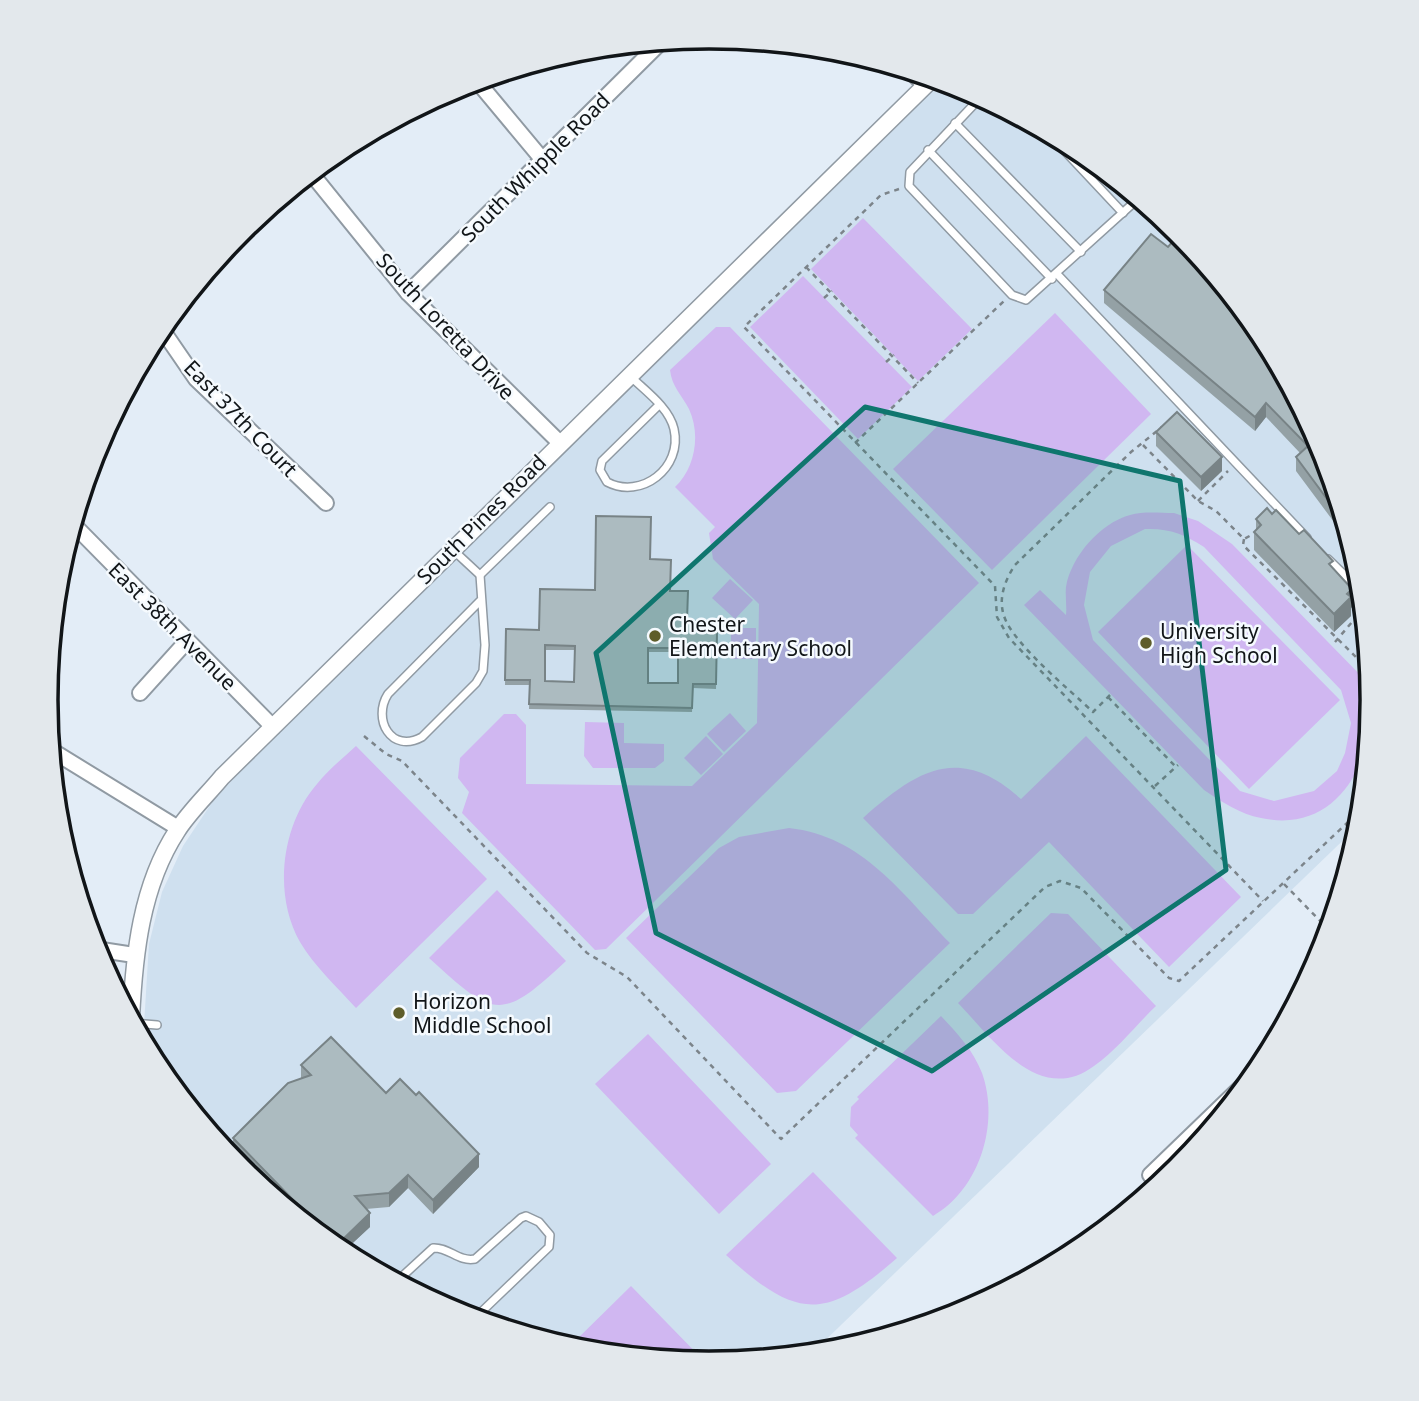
<svg xmlns="http://www.w3.org/2000/svg" width="1419" height="1401" viewBox="0 0 1419 1401" font-family="'Noto Sans',sans-serif">
  <style>
    .built { fill: #cfe0ef }
    .green { fill: #d0b7f1; fill-rule: evenodd }
    .lines { fill: none; stroke-linecap: round; stroke-linejoin: round }
    .service-casing { stroke: #909aa3; stroke-width: 10 }
    .minor-casing { stroke: #909aa3; stroke-width: 18 }
    .tertiary-casing { stroke: #909aa3; stroke-width: 19 }
    .path { stroke: #7c848a; stroke-width: 2.5; stroke-dasharray: 5 5; stroke-linecap: butt }
    .service { stroke: #fff; stroke-width: 7 }
    .minor { stroke: #fff; stroke-width: 14 }
    .tertiary { stroke: #fff; stroke-width: 16 }
    .wall { fill: #94a1a5; fill-rule: evenodd }
    .shaded-wall { fill: #788386 }
    .building { fill: #acbbc0; stroke: #788386; stroke-width: 2; fill-rule: evenodd }
    .marked { fill: #0f766e; fill-opacity: 0.2; stroke: #0f766e; stroke-width: 5; stroke-linejoin: round }
    .poi-dot { fill: #5e5d2a; stroke: #f5fafe; stroke-width: 2.5 }
    .labels { text-anchor: middle; dominant-baseline: central; stroke-width: 5; stroke-linejoin: round; paint-order: stroke }
    .street-label { font-size: 21px; fill: #111518; stroke: #f5fafe }
    .poi-label { font-size: 21px; fill: #111518; stroke: #f5fafe; text-anchor: start }
    .rim { fill: none; stroke: #111518; stroke-width: 3.5 }
  </style>
  <rect width="100%" height="100%" fill="#e3edf7"/>
  <polygon class="built" points="942,81 964,87 1079,149 1179,231 1262,332 1323,447 1361,571 1373,701 1361,823 811,1354 709,1364 580,1351 455,1314 340,1252 240,1170 157,1069 143,1041 149,944 162,892 183,846 213,801 237,775"/>
  <g class="green">
    <polygon points="863,218 972,329 918,381 811,269"/>
    <polygon points="803,276 912,387 858,439 750,327"/>
    <polygon points="1055,313 1151,414 992,570 893,469"/>
    <path d="M716 327H730L979 583 606 949 595 950 462 813 469 792 458 778 460 758 504 714H516L526 725V784L692 786 757 723 759 604 713 559 709 533 715 527 675 487C695 468 701 435 689 409 681 394 672 387 670 370Z"/>
    <path d="M1174 513 1198 521 1232 544 1372 687C1378 749 1344 836 1261 818 1240 814 1222 802 1204 790L1024 605 1040 590 1066 615C1067 606 1065 596 1066 587 1071 557 1100 523 1130 515 1143 511 1160 513 1174 513ZM1145 529C1169 528 1184 534 1204 547L1341 690 1351 723 1345 753 1337 771 1314 791 1274 801 1240 791 1093 640 1084 605 1090 572 1111 546Z"/>
    <polygon points="1187,545 1340,700 1249,789 1098,632"/>
    <polygon points="730,579 753,600 735,619 712,598"/>
    <rect x="731" y="628" width="25" height="31"/>
    <polygon points="730,713 746,731 724,752 707,734"/>
    <polygon points="585,722 624,723 624,743 664,744 664,761 655,768 593,768 584,756"/>
    <polygon points="706,736 723,754 701,775 684,758"/>
    <path d="M1086 736 1241 897 1169 967 1049 842 973 914H958L863 818C918 769 960 744 1021 799Z"/>
    <path d="M356 746 487 879 356 1008C337 987 315 967 300 942 273 895 281 825 317 784 328 770 343 758 356 746Z"/>
    <path d="M789 828C863 836 902 894 950 943L796 1091 777 1093 626 938 719 848 739 837Z"/>
    <path d="M497 890 566 961C500 1023 494 1017 429 958Z"/>
    <path d="M1051 913 1068 914 1156 1006C1136 1025 1117 1050 1094 1066 1039 1107 992 1038 958 1003Z"/>
    <path d="M941 1016C958 1034 973 1050 982 1073 1000 1123 980 1189 933 1216L855 1138 858 1135 850 1126 851 1107 859 1099 857 1097Z"/>
    <polygon points="648,1034 771,1164 719,1214 595,1084"/>
    <path d="M813 1172 897 1258C824 1322 796 1319 726 1255Z"/>
    <polygon points="631,1286 707,1364 568,1348"/>
  </g>
  <g class="lines">
    <g class="service-casing">
      <g id="service">
        <polyline points="981,97 910,172 909,186 1012,295 1026,300 1139,198"/>
        <polyline points="955,123 1081,252"/>
        <polyline points="1047,132 1123,213"/>
        <polyline points="928,150 1052,279"/>
        <polyline points="1057,274 1307,538"/>
        <path d="M629 375C644 390 669 407 674 429 683 468 641 500 607 482L600 470 602 461 659 405"/>
        <path d="M452 549 480 575 485 645 483 671 476 683 422 737C391 754 372 719 388 694L480 601"/>
        <polyline points="1328,559 1363,593"/>
        <polyline points="480,575 550,507"/>
        <polyline points="133,1023 157,1025"/>
        <path d="M396 1282 433 1248C449 1247 458 1262 475 1259L521 1218 526 1216 539 1222 550 1235 549 1247 474 1319"/>
      </g>
    </g>
    <g class="minor-casing">
      <g id="minor">
        <polyline points="911,71 925,86"/>
        <polyline points="477,81 542,159"/>
        <polyline points="311,173 408,293 559,442"/>
        <polyline points="408,293 662,41"/>
        <polyline points="161,328 196,379 326,503"/>
        <polyline points="73,524 273,727"/>
        <polyline points="140,693 187,641"/>
        <polyline points="51,750 178,828 177,831"/>
        <polyline points="95,949 134,955"/>
        <polyline points="1150,1175 1262,1067"/>
      </g>
    </g>
    <g class="tertiary-casing">
      <path id="tertiary" d="M131 1019C134 955 141 886 177 831 189 812 208 794 222 777L933 78"/>
    </g>
    <g class="path">
      <polyline points="899,189 881,195 744,327 995,586 997,617 1009,638 1263,901"/>
      <polyline points="806,267 918,383"/>
      <polyline points="824,298 832,291"/>
      <polyline points="886,362 894,355"/>
      <polyline points="855,443 1004,301"/>
      <polyline points="1143,445 1198,501 1216,511 1244,539 1257,532"/>
      <polyline points="1198,501 1228,471"/>
      <polyline points="1244,539 1243,545 1370,671"/>
      <polyline points="1335,642 1364,608"/>
      <path d="M1110 695 1093 712C1070 690 1013 644 1004 616 998 598 1005 580 1015 565L1131 452 1162 427"/>
      <polyline points="1108,697 1176,767"/>
      <polyline points="364,736 386,754 402,761 587,953 627,977 781,1139 1045,887 1060,881 1081,888 1169,978 1179,981 1363,808"/>
      <polyline points="1155,786 1178,765"/>
      <polyline points="1284,884 1330,931"/>
    </g>
    <use href="#service" class="service"/>
    <use href="#minor" class="minor"/>
    <use href="#tertiary" class="tertiary"/>
  </g>
  <g class="wall">
    <polygon points="1168,247 1323,447 1354,549 1296,471 1296,457 1300,453 1266,417 1255,431 1104,303 1104,290"/>
    <polygon points="1156,432 1222,471 1201,491 1156,446"/>
    <polygon points="1272,514 1299,534 1333,569 1352,607 1351,608 1351,616 1334,632 1254,550 1254,532 1256,530 1256,519"/>
    <path d="M650 559 670 591 687 621 701 633H717L716 689 693 688 692 712 529 709 530 685H505L506 629 539 630ZM545 650H575L574 682 545 681ZM648 652H678V683H648Z"/>
    <polygon points="301,1065 386,1093 479,1167 433,1214 408,1188 389,1207 366,1209 370,1227 342,1253 340,1252 293,1213 233,1152 233,1138 301,1079"/>
  </g>
  <g class="shaded-wall">
    <polygon points="1266,403 1266,417 1255,431 1255,417"/>
    <polygon points="1222,457 1222,471 1201,491 1201,477"/>
    <polygon points="1352,589 1352,607 1351,608 1351,616 1334,632 1334,614 1347,594"/>
    <polygon points="479,1154 479,1167 433,1214 433,1200"/>
    <polygon points="408,1175 408,1188 389,1207 389,1193"/>
    <polygon points="370,1213 370,1227 342,1253 337,1249 337,1245"/>
  </g>
  <g class="building">
    <polygon points="1180,233 1262,332 1323,447 1347,526 1296,457 1308,446 1266,403 1255,417 1104,290 1151,234 1168,247"/>
    <polygon points="1177,412 1222,457 1201,477 1156,432"/>
    <polygon points="1267,508 1272,514 1276,510 1299,534 1304,530 1333,561 1329,564 1352,589 1347,594 1351,597 1334,614 1254,532 1261,525 1256,519"/>
    <path d="M596 516 651 517 650 559 671 560 670 591H688L687 621H701V633H717L716 684H693L692 708 529 704 530 680H505L506 629 539 630 540 589 595 590ZM545 645 575 646 574 682 545 681ZM648 648H678V683H648Z"/>
    <polygon points="331,1037 386,1093 400,1079 416,1095 419,1092 479,1154 433,1200 408,1175 389,1193 355,1196 370,1213 337,1245 233,1138 288,1083 311,1075 301,1065"/>
  </g>
  <path class="marked" d="M865 407 1180 481 1226 870 932 1071 656 933 596 653Z"/>
  <g class="poi-dot">
    <circle cx="655" cy="636" r="7"/>
    <circle cx="1146" cy="643" r="7"/>
    <circle cx="399" cy="1013" r="7"/>
  </g>
  <g class="labels">
    <g class="street-label">
      <text transform="translate(535 167) rotate(-45)">South Whipple Road</text>
      <text transform="translate(446 326) rotate(47)">South Loretta Drive</text>
      <text transform="translate(241 418) rotate(46)">East 37th Court</text>
      <text transform="translate(481 519) rotate(-45)">South Pines Road</text>
      <text transform="translate(173 626) rotate(45)">East 38th Avenue</text>
    </g>
    <g class="poi-label">
      <text x="669" y="624">Chester<tspan x="669" dy="24">Elementary School</tspan></text>
      <text x="1160" y="631">University<tspan x="1160" dy="24">High School</tspan></text>
      <text x="413" y="1001">Horizon<tspan x="413" dy="24">Middle School</tspan></text>
    </g>
  </g>
  <path d="M0 0H1419V1401H0ZM58 700a651 651 0 1 1 1302 0a651 651 0 1 1-1302 0Z" fill="#e3e8ec" fill-rule="evenodd"/>
  <path class="rim" d="M58 700a651 651 0 1 1 1302 0a651 651 0 1 1-1302 0Z"/>
</svg>
